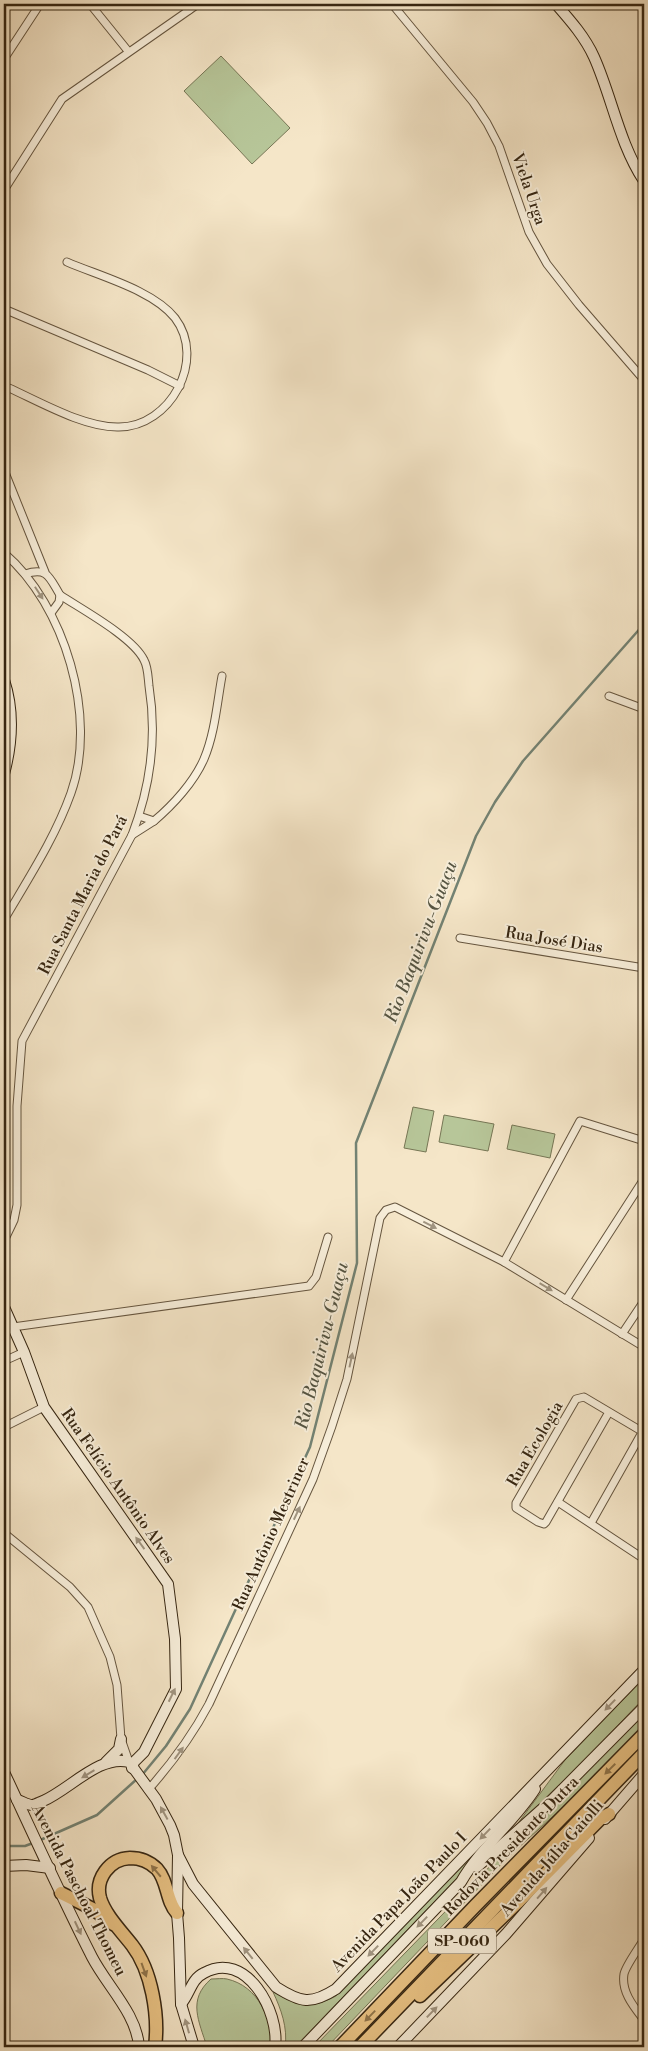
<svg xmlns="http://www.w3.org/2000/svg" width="648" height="2051" viewBox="0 0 648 2051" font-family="'Libre Bodoni',serif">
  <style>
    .green { fill: #b7c699; stroke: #767655 }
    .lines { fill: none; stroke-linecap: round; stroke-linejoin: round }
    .stream { stroke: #738273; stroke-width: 2.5 }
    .street-casing { stroke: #65553f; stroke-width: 9 }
    .secondary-casing { stroke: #352511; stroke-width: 12 }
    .highway-casing { stroke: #352511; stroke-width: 15 }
    .street { stroke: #f8efdb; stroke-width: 7 }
    .secondary { stroke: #f8efdb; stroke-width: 10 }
    .highway { stroke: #eac384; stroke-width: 12 }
    .oneway { fill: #a09480 }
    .oneway2 { fill: #90744a }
    .labels { text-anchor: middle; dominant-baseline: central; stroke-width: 4; stroke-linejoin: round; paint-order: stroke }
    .shield { fill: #f8efdb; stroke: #70624e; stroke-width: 1 }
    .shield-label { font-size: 15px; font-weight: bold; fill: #352511 }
    .street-label { font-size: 16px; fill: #352511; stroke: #f8efdb }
    .water-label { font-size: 18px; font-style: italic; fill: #545442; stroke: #f8efdb }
  </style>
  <rect width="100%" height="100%" fill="#f5e6c8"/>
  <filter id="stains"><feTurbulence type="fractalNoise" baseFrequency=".004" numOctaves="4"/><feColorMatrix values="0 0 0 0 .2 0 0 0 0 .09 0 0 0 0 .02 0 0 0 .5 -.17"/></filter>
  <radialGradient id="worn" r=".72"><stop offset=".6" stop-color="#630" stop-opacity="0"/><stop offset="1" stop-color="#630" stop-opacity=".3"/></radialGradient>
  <g class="green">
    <polygon points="221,56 290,128 252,164 184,91"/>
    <polygon points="413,1107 434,1111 426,1152 404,1148"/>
    <polygon points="444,1115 494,1124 488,1151 439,1142"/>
    <polygon points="512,1125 555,1134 550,1158 507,1149"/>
    <polygon points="644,1678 644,1698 580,1765 516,1826 565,1760"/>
    <polygon points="644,1713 644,1725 571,1800 507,1858 327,2047 314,2047 471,1885 617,1742"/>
    <path d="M493 1834 482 1852 295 2047H285C288 2028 281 2009 273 1992 299 2005 309 2010 336 1996Z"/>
    <path d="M211 1979C216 1979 223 1978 227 1979 258 1986 273 2019 270 2047H207C199 2021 187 2000 211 1979Z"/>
  </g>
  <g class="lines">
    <g class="stream">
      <polyline points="142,1775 166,1746 190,1709 310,1447 357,1263 356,1143 476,836 495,802 523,761 644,624"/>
      <polyline points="38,1841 97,1815 138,1778"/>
      <polyline points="4,1846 25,1846 33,1843"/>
    </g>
    <g class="street-casing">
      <g id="street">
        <polyline points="90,4 128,51"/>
        <polyline points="184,4 189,10"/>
        <polyline points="392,4 473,102 487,123 499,146 529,232 547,264 579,305 644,380"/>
        <polyline points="4,59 40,4"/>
        <polyline points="4,190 62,99 198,4"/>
        <polyline points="4,309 148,370 180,386"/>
        <path d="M4 388H9C40 402 85 428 119 427 170 427 207 360 175 318 153 290 99 276 67 262"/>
        <polyline points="4,470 45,572"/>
        <path d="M4 553C65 605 98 717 71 793 55 838 28 879 4 920"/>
        <path d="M25 574C48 567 49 577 60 595L59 602 51 613"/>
        <polyline points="609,696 644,709"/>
        <path d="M154 821C173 805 194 782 204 759 215 733 217 703 222 676"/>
        <polyline points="132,835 154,821 139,816"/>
        <polyline points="460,938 644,968"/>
        <path d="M4 1241 14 1220 17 1205V1106L22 1041 132 835C150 788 157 736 149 686 148 677 148 667 144 660 133 637 81 609 60 595"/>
        <polyline points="504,1262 580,1121 644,1141"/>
        <polyline points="566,1300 644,1179"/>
        <polyline points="13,1327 309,1286 316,1277 328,1237"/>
        <polyline points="622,1334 644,1301"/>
        <polyline points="4,1361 24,1352"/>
        <polyline points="609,1412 546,1522 544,1524 538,1522 516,1508 516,1503 576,1399 584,1397 643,1432"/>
        <polyline points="4,1427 44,1407"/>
        <polyline points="558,1502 644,1559"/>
        <polyline points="591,1523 644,1429"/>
        <polyline points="4,1533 70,1587 88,1607 110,1657 117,1685 121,1739 129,1762"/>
        <path d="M148 1790C172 1763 192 1736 209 1704L313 1479 332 1426 347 1379 380 1218 386 1210 395 1207 504 1262 644 1347"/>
        <path d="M644 1939C639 1948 626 1965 624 1974 621 1992 634 2007 644 2020"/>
      </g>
    </g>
    <g class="secondary-casing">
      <g id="secondary">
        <path d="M556 4C570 20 585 37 594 57 612 97 619 143 644 181"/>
        <path d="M4 680C14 710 12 744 4 774"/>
        <polyline points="4,1307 24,1352 44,1407 168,1584 175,1639 176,1689 144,1752 134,1762 132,1768"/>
        <polyline points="106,1762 119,1749 121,1739"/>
        <path d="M4 1772C33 1834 61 1896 92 1957 107 1986 137 2014 139 2047"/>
        <path d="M17 1800C22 1801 27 1805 32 1805 35 1805 40 1802 43 1801 69 1790 100 1754 129 1762L156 1799 170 1825 174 1835 178 1855 177 1913 179 1938 181 2004 194 2047"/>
        <polyline points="605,1819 644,1774"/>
        <path d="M178 1855 193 1884 276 1987C301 2003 311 2005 336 1989L644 1670"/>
        <polyline points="4,1866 26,1865 50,1868"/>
        <polyline points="477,1867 550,1802 644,1707"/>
        <path d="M181 2004C190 1994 191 1979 204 1973 246 1949 280 2012 275 2047"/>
        <path d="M303 2047 461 1882C481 1847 514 1822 535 1789"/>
        <polyline points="398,2047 506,1934 589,1838"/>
      </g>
    </g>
    <g class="highway-casing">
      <g id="highway">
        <polyline points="61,1893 93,1909 113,1924"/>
        <polyline points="420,1996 517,1903 600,1819 609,1814"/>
        <path d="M155 2047C159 2016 152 1971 132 1945 122 1932 105 1915 100 1898 95 1879 109 1859 130 1858 140 1858 150 1862 157 1869 168 1881 166 1901 177 1913"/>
        <polyline points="340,2047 476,1905 644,1734"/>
        <polyline points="360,2047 644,1753"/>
      </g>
    </g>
    <use href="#street" class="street"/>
    <use href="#secondary" class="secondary"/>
    <use href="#highway" class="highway"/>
  </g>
  <defs><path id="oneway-solid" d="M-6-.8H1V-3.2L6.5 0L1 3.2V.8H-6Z" transform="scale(1.25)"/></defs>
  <g class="oneway">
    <use href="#oneway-solid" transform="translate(39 593) rotate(57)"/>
    <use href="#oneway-solid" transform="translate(430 1225) rotate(27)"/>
    <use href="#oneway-solid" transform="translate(546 1287) rotate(31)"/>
    <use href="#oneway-solid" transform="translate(351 1360) rotate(-78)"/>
    <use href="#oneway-solid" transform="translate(297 1513) rotate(-65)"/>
    <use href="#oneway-solid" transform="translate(140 1543) rotate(-126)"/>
    <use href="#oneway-solid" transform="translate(172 1695) rotate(-64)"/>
    <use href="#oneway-solid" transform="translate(610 1705) rotate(134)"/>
    <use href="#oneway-solid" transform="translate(179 1753) rotate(-54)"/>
    <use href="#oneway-solid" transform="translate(88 1774) rotate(149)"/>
    <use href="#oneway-solid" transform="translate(164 1813) rotate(-119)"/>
    <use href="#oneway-solid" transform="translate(485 1834) rotate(134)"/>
    <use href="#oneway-solid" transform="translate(542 1893) rotate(-49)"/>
    <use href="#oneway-solid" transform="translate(422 1922) rotate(134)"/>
    <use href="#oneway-solid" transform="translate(78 1928) rotate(65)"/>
    <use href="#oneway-solid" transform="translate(373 1951) rotate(134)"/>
    <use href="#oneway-solid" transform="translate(248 1953) rotate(-129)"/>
    <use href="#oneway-solid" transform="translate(432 2012) rotate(-46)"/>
    <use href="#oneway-solid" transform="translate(187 2026) rotate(-106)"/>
  </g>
  <g class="oneway2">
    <use href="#oneway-solid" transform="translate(610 1769) rotate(135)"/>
    <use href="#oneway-solid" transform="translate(156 1871) rotate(-130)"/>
    <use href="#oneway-solid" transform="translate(144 1970) rotate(70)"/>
    <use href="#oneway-solid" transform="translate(370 2016) rotate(134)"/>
  </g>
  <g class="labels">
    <rect class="shield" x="428" y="1928.5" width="68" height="25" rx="4"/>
    <g class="shield-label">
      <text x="462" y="1941">SP-060</text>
    </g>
    <g class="street-label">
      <text transform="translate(529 189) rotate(71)">Viela Urga</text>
      <text transform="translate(83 895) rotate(-63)">Rua Santa Maria do Pará</text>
      <text transform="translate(554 940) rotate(9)">Rua José Dias</text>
      <text transform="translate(535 1444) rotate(-60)">Rua Ecologia</text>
      <text transform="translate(118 1486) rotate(55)">Rua Felício Antônio Alves</text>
      <text transform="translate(271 1534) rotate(-66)">Rua Antônio Mestriner</text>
      <text transform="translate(511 1846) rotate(-46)">Rodovia Presidente Dutra</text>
      <text transform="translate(552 1858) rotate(-49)">Avenida Júlia Gaiolli</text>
      <text transform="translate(79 1890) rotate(63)">Avenida Paschoal Thomeu</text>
      <text transform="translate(399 1902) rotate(-46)">Avenida Papa João Paulo I</text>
    </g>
    <g class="water-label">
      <text transform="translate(421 942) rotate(-69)">Rio Baquirivu-Guaçu</text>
      <text transform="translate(322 1346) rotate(-76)">Rio Baquirivu-Guaçu</text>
    </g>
  </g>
  <rect width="648" height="2051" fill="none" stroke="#f5e6c8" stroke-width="20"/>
  <rect x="5" y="5" width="638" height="2041" fill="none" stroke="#352511" stroke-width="2.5"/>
  <rect x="10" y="10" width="628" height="2031" fill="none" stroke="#352511"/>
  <rect width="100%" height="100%" filter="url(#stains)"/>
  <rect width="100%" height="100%" fill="url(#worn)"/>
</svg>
